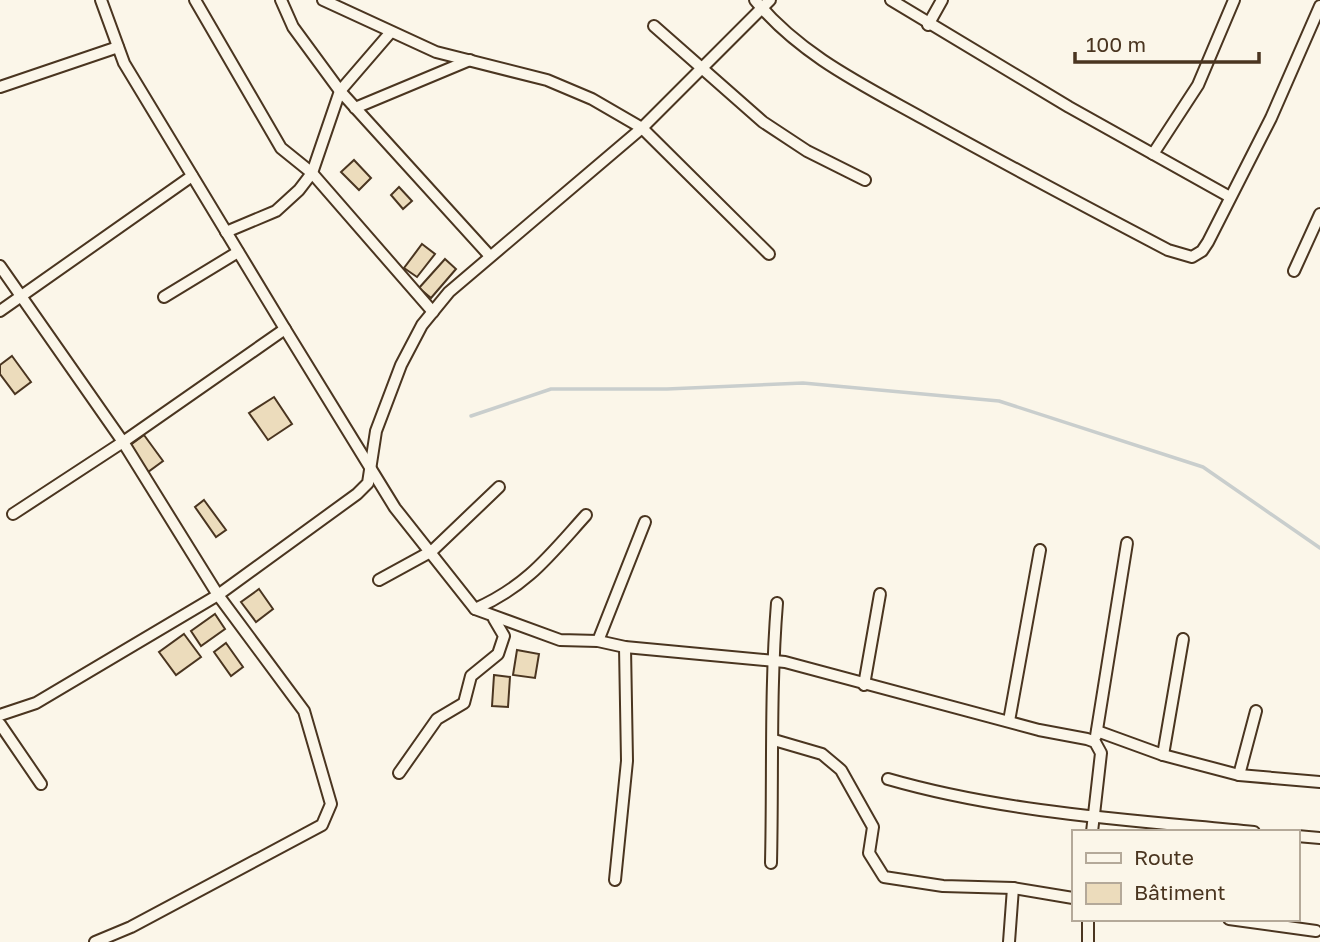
<svg xmlns="http://www.w3.org/2000/svg" width="1320" height="942" viewBox="0 0 1320 942" font-family="'Golos Text',sans-serif">
  <style>
    .lines { fill: none; stroke-linecap: round; stroke-linejoin: round }
    .stream { stroke: #c9cecd; stroke-width: 3.5 }
    .building { fill: #ecdcbc; stroke: #4a3520; stroke-width: 2 }
    .minor-casing { stroke: #4a3520; stroke-width: 14 }
    .minor { stroke: #fbf6e9; stroke-width: 10 }
  </style>
  <rect width="100%" height="100%" fill="#fbf6e9"/>
  <g class="lines">
    <polyline class="stream" points="471,416 551,389 667,389 803,383 999,401 1203,467 1320,548"/>
  </g>
  <g class="building">
    <polygon points="354,160 371,178 359,190 341,172"/>
    <polygon points="399,187 412,201 403,209 391,195"/>
    <polygon points="422,244 435,254 417,277 404,268"/>
    <polygon points="445,259 456,269 431,298 419,288"/>
    <polygon points="12,356 31,382 15,394 0,374 0,365"/>
    <polygon points="274,397 292,424 268,440 249,413"/>
    <polygon points="144,435 163,461 148,472 129,446"/>
    <polygon points="204,500 226,530 216,537 195,507"/>
    <polygon points="259,589 273,609 256,622 241,602"/>
    <polygon points="215,614 225,629 201,646 191,631"/>
    <polygon points="184,634 201,657 176,675 159,652"/>
    <polygon points="226,643 243,667 231,676 214,652"/>
    <polygon points="517,650 539,654 535,678 513,675"/>
    <polygon points="494,675 510,677 508,707 492,706"/>
  </g>
  <g class="lines">
    <g class="minor-casing">
      <g id="minor">
        <polyline points="101,0 124,63 285,329 395,508 475,609 560,640 598,641 625,647 785,662 1039,730 1087,739 1095,742 1101,753 1092,832"/>
        <polyline points="195,0 281,148 312,173 433,312"/>
        <polyline points="281,0 293,27 340,91 489,255"/>
        <polyline points="323,0 436,52 547,80 592,99 642,128 769,254"/>
        <path d="M755 0C800 55 863 85 924 119 1005 164 1086 207 1168 250L1192 257 1202 251 1208 242 1271 118 1320 6"/>
        <polyline points="891,0 1069,107 1230,197"/>
        <polyline points="928,25 942,0"/>
        <polyline points="654,26 763,122 807,151 865,180"/>
        <polyline points="0,87 118,47"/>
        <polyline points="355,108 470,60"/>
        <polyline points="1153,154 1198,85 1234,0"/>
        <polyline points="226,232 276,211 299,190 312,173 340,91 390,33"/>
        <polyline points="0,266 123,442 218,595 304,711 331,804 322,825 131,927 95,942"/>
        <polyline points="1294,271 1320,214"/>
        <polyline points="164,297 238,252"/>
        <polyline points="0,311 192,176"/>
        <polyline points="13,514 123,442 285,329"/>
        <polyline points="379,580 432,551 499,487"/>
        <path d="M475 609C527 586 549 556 586 515"/>
        <polyline points="598,641 645,522"/>
        <polyline points="864,685 880,594"/>
        <polyline points="0,715 36,703 218,595 357,494 368,483 376,431 401,365 422,325 449,292 642,128 770,0"/>
        <polyline points="1009,721 1040,550"/>
        <polyline points="0,724 41,784"/>
        <polyline points="1097,731 1163,755 1239,775 1320,782"/>
        <polyline points="1096,736 1127,543"/>
        <polyline points="774,740 822,754 841,770 873,827 869,853 884,877 943,886 1013,888 1073,898"/>
        <polyline points="1163,755 1183,639"/>
        <polyline points="399,773 437,719 464,703 471,676 498,654 504,636 494,619"/>
        <polyline points="1239,775 1256,711"/>
        <path d="M888 779C1006 813 1131 820 1254 832"/>
        <polyline points="1297,836 1320,838"/>
        <path d="M771 863C773 776 770 689 777 603"/>
        <polyline points="615,880 627,761 625,647"/>
        <polyline points="1088,919 1088,942"/>
        <polyline points="1229,919 1316,931"/>
        <polyline points="1009,942 1013,888"/>
      </g>
    </g>
    <use href="#minor" class="minor"/>
  </g>
  <rect x="1072" y="830" width="228" height="91" fill="#fbf6e9" stroke="#b4a999" stroke-width="2"/>
  <rect x="1086" y="853" width="35" height="10" fill="#fbf6e9" stroke="#b4a999" stroke-width="2"/>
  <text x="1134" y="865" font-size="21" fill="#4a3520">Route</text>
  <rect x="1086" y="883" width="35" height="21" fill="#ecdcbc" stroke="#b4a999" stroke-width="2"/>
  <text x="1134" y="900" font-size="21" fill="#4a3520">Bâtiment</text>
  <path d="M1075 52v10h184v-10" fill="none" stroke="#4a3520" stroke-width="3.5"/>
  <text x="1086" y="52" font-size="21" fill="#4a3520" stroke="#fbf6e9" stroke-width="5" paint-order="stroke">100 m</text>
</svg>
